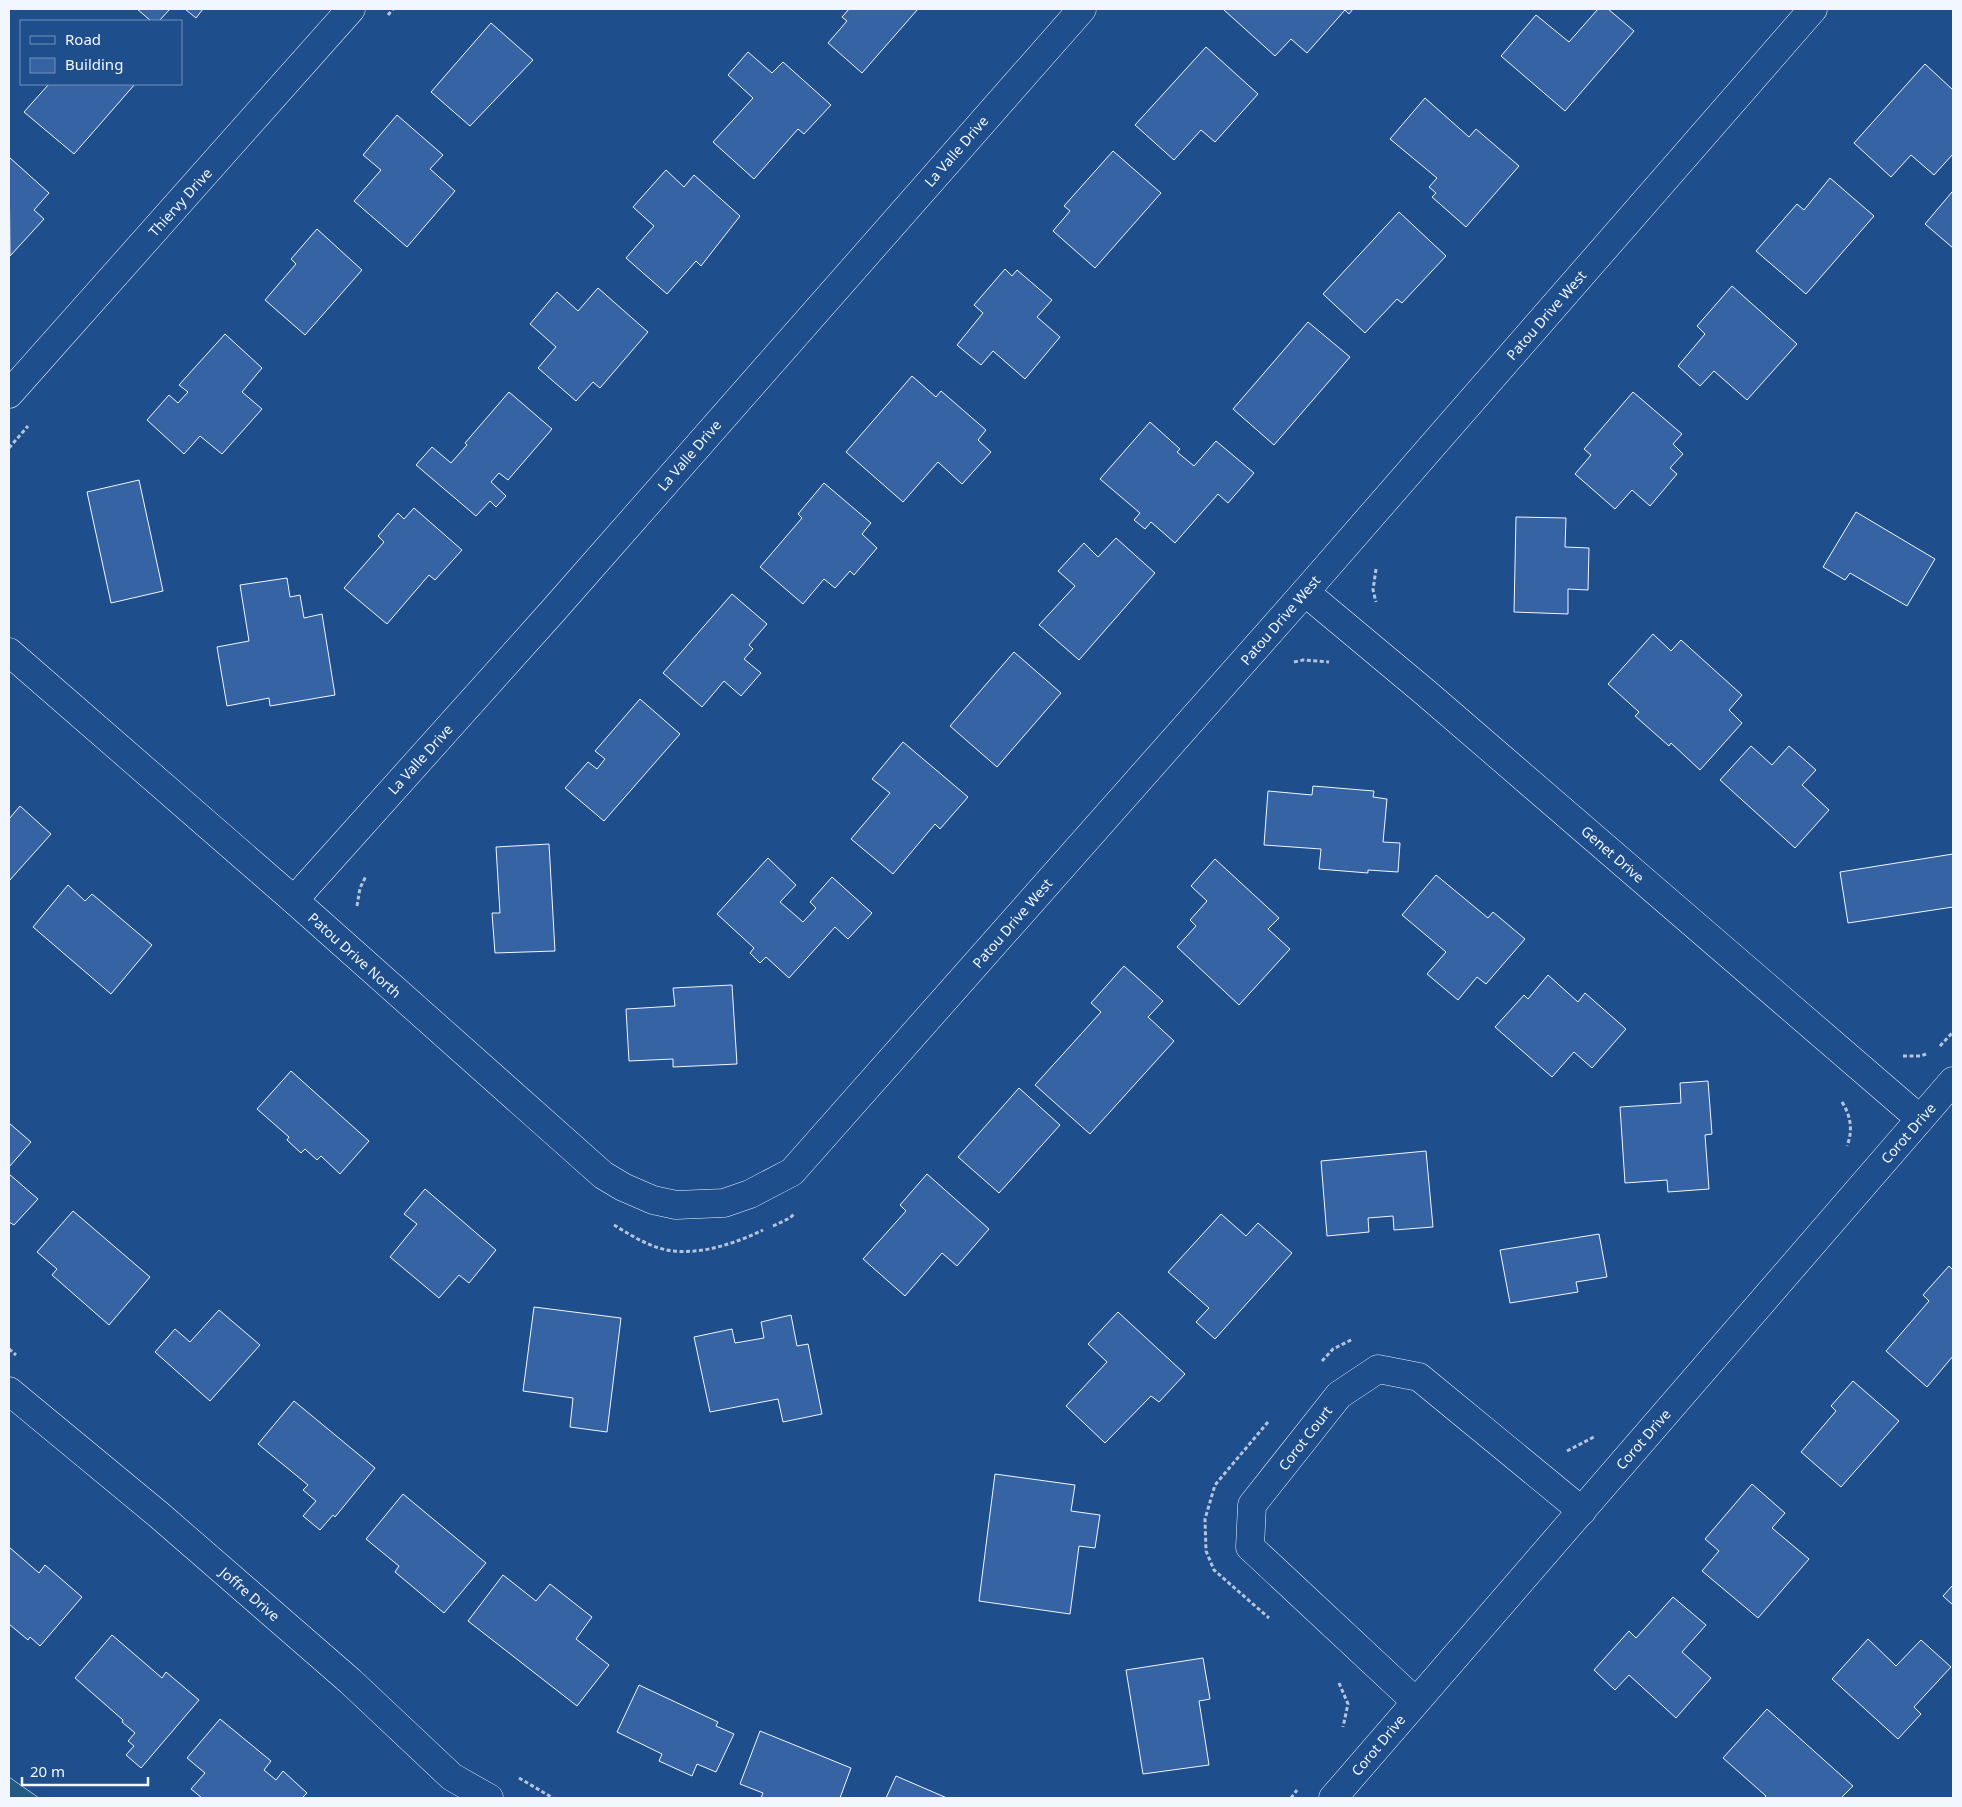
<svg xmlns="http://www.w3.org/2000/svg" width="1962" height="1807" viewBox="0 0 1962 1807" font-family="'Noto Sans',sans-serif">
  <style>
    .green { fill: #245a82; stroke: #a8bbd7 }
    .building { fill: #3563a3; stroke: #f2f6ff }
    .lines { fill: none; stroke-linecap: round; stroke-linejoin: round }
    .street-casing { stroke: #f2f6ff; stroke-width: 29 }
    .path { stroke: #b3c4dc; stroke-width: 3; stroke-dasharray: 4 2.5; stroke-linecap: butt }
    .street { stroke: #1f4e8c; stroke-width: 28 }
    .labels { text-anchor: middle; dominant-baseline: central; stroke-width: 4; stroke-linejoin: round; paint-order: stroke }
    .street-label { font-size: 14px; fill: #f2f6ff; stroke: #1f4e8c }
  </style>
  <rect width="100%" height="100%" fill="#1f4e8c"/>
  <polygon class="green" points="9,1777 39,1798 9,1798"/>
  <g class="building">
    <polygon points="137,9 170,9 159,21 151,21"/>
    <polygon points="185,9 203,9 196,18"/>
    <polygon points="849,9 918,9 862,73 828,43 847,21 842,17"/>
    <polygon points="1225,9 1353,9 1349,14 1345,10 1307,53 1291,39 1275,56 1224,10"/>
    <polygon points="1598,9 1608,9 1634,31 1565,111 1501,56 1536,15 1569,42"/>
    <polygon points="491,23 533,60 470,126 431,92"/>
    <polygon points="1206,47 1258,94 1215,142 1201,130 1174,160 1135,125"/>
    <polygon points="748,52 772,73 783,62 831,105 804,134 798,129 754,179 713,142 753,98 728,75"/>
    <polygon points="1925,64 1953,90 1953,154 1934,175 1911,155 1891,177 1854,143"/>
    <polygon points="49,84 135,84 74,154 24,112"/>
    <polygon points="1425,98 1469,137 1476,129 1519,166 1466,227 1432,197 1436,193 1429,187 1437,178 1390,139"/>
    <polygon points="397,115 443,155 430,169 455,191 407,247 354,201 381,170 363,155"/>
    <polygon points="1113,151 1161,193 1095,268 1053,231 1070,211 1064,206"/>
    <polygon points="9,157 49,193 34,210 44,219 10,256"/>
    <polygon points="666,170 684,187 694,175 740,216 701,266 696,261 667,294 626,258 654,226 633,207"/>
    <polygon points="1830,178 1874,216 1806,294 1756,251 1797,204 1804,210"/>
    <polygon points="1952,192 1953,193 1953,248 1925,224"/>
    <polygon points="1399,212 1446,256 1402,303 1397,299 1365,333 1323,294"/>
    <polygon points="317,229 362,270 305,335 265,300 296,264 291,259"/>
    <polygon points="1005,269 1012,276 1017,270 1052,300 1037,317 1060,337 1025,379 993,351 981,365 957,345 983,313 974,305"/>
    <polygon points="1732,286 1797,344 1747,400 1714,371 1700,386 1678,366 1705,334 1697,326"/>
    <polygon points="598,288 648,332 600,388 593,382 576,401 538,368 556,347 530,324 557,292 578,311"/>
    <polygon points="1308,322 1350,357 1274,445 1233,409"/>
    <polygon points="225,334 262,368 242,392 262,409 222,454 200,436 184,454 147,420 169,395 178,403 188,392 179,385"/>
    <polygon points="912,376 936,397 941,391 986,430 978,440 991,452 962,484 938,462 903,502 846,452"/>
    <polygon points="509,392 552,429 508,480 499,473 491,482 506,496 496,507 490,501 476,516 416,465 432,447 451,463 467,445 465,443"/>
    <polygon points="1633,392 1682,434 1673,444 1683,454 1670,468 1677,474 1650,506 1632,490 1615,509 1575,474 1591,455 1584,449"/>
    <polygon points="1150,422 1180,449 1177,452 1194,466 1216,441 1254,473 1228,503 1218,494 1175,543 1151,522 1145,529 1134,520 1140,513 1100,479"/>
    <polygon points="139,480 163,591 111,603 87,492"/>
    <polygon points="824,483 871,523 862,534 877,548 854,575 850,571 835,588 824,579 803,604 760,567 802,518 798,514"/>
    <polygon points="414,508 462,550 435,580 429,575 387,624 344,588 384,542 378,536 398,513 404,519"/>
    <polygon points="1856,512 1935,559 1907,606 1850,573 1845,580 1823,567"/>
    <polygon points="1516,517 1566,518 1565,547 1589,548 1588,590 1568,589 1568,614 1514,612"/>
    <polygon points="1116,538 1155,573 1079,660 1039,625 1075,586 1058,571 1084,543 1098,557"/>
    <polygon points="287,578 290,597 300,595 304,618 322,614 335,695 270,706 269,698 227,706 217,647 249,641 240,585"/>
    <polygon points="732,594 767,624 749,645 753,649 744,659 761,673 741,696 724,681 702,707 663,673"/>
    <polygon points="1653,634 1671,651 1681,640 1742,695 1729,710 1742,723 1700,770 1671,743 1669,746 1635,716 1639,712 1608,684"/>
    <polygon points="1014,652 1061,693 997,767 950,726"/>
    <polygon points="640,699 680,734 604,821 565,788 588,762 597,769 605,759 595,751"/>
    <polygon points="903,742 968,797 940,829 935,824 893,874 851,839 890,793 872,779"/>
    <polygon points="1751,746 1772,765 1789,746 1816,770 1802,785 1829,810 1795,848 1720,780"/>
    <polygon points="1313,786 1374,791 1373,797 1387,799 1383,842 1400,843 1398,872 1368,870 1368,873 1319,869 1321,849 1264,845 1268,791 1312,795"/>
    <polygon points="20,806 51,834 9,881 9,819"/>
    <polygon points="549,844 555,951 495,953 492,913 500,913 496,847"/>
    <polygon points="1953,854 1953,907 1848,923 1840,872"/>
    <polygon points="768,858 796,885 780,902 803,922 816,908 810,902 832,877 872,913 848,939 835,927 789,978 766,957 760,963 750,953 754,948 717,914"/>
    <polygon points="1215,859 1279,918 1268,929 1290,949 1239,1005 1177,947 1196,926 1190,920 1207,901 1191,886"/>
    <polygon points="1436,875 1488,918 1493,912 1525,939 1486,984 1477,977 1458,1000 1427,974 1446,952 1402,915"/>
    <polygon points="68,885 85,901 92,894 152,945 111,994 33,927"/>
    <polygon points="1124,966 1163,1001 1148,1017 1174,1041 1090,1134 1035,1085 1101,1012 1091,1003"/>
    <polygon points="1548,975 1578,1002 1585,993 1626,1029 1592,1068 1574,1052 1552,1077 1495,1027 1524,995 1528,999"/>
    <polygon points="732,985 737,1064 673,1067 673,1059 629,1061 626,1009 675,1006 673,988"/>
    <polygon points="291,1071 369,1141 340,1174 321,1156 317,1160 305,1149 301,1153 287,1140 289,1137 257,1109"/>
    <polygon points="1708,1081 1712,1134 1705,1135 1709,1189 1668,1192 1667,1180 1625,1183 1620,1107 1681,1103 1680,1083"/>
    <polygon points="1019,1088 1060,1125 999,1193 958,1157"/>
    <polygon points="9,1123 31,1142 9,1167"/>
    <polygon points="1426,1151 1433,1227 1394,1230 1393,1216 1368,1218 1369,1232 1327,1236 1321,1161"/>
    <polygon points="9,1174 38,1199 14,1225 9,1222"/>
    <polygon points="927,1174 989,1229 957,1266 942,1253 905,1296 863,1259 906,1211 900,1205"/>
    <polygon points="425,1189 496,1250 469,1283 459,1275 439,1298 390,1257 417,1224 404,1214"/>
    <polygon points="73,1211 150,1277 109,1325 52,1275 57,1269 37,1252"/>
    <polygon points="1221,1214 1246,1236 1258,1223 1292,1253 1215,1339 1196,1322 1209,1308 1168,1272"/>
    <polygon points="1599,1234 1607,1277 1576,1282 1578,1292 1510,1303 1500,1250"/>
    <polygon points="1949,1266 1953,1270 1953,1356 1927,1387 1886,1351 1929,1301 1923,1295"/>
    <polygon points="534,1307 621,1318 607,1432 570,1427 573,1398 523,1391"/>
    <polygon points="219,1310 260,1345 210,1401 155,1352 175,1329 190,1342"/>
    <polygon points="1118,1312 1185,1374 1159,1402 1151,1396 1105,1443 1066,1406 1107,1362 1088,1344"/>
    <polygon points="791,1315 797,1346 808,1344 822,1414 783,1422 778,1399 710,1412 694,1337 732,1329 735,1343 764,1338 761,1322"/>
    <polygon points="1853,1381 1899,1421 1841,1487 1801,1452 1836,1411 1831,1406"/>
    <polygon points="294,1401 375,1468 335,1517 333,1515 320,1530 303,1516 316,1501 303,1490 308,1485 258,1444"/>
    <polygon points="995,1474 1075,1485 1071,1511 1100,1515 1095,1548 1079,1546 1070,1614 979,1601"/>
    <polygon points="1752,1484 1785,1513 1772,1528 1809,1559 1758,1618 1702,1571 1719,1551 1705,1539"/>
    <polygon points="403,1494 486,1563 444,1613 395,1572 399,1566 366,1539"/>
    <polygon points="9,1547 39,1573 45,1565 82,1597 40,1646 30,1637 28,1640 9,1624"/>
    <polygon points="503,1575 536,1601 550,1584 592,1617 576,1639 609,1665 577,1706 468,1621"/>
    <polygon points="1953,1585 1953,1605 1943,1596"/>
    <polygon points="1673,1597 1706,1625 1682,1652 1711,1678 1676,1718 1629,1675 1615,1690 1594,1670 1629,1631 1636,1638"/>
    <polygon points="112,1635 162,1678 166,1672 199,1700 141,1768 126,1755 134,1746 128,1741 135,1733 122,1722 123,1720 75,1678"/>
    <polygon points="1868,1639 1896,1666 1921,1640 1951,1667 1914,1707 1921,1714 1898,1739 1832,1679"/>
    <polygon points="1203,1658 1210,1699 1199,1701 1209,1765 1143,1774 1126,1670"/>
    <polygon points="639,1685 718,1722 716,1726 734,1734 716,1772 697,1764 692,1776 659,1761 662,1754 617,1732"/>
    <polygon points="1767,1709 1853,1786 1841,1798 1764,1798 1766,1796 1723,1758"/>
    <polygon points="220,1719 271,1761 264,1770 276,1780 283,1771 307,1793 302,1798 202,1798 191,1789 205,1773 187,1758"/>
    <polygon points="760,1731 851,1768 840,1798 761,1798 763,1793 740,1784"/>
    <polygon points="896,1776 947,1798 886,1798"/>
  </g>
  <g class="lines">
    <g class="street-casing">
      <g id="street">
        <polyline points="9,394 351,9"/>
        <polyline points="1305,592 1426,693 1920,1119"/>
        <polyline points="9,652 294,900 603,1175 623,1187 653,1200 676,1205 724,1203 750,1194 792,1172 1305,592 1813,9"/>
        <polyline points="294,900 552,612 1082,9"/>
        <polyline points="9,1391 159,1515 350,1681 452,1777 489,1798"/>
        <polyline points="1415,1701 1250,1547 1252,1505 1339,1395 1378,1369 1419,1377 1582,1511"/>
        <polyline points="1333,1798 1953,1081"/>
      </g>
    </g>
    <g class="path">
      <polyline points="388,15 393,9"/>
      <polyline points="9,448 28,426"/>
      <polyline points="1376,569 1373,590 1376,602"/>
      <polyline points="1294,662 1303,660 1329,662"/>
      <polyline points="357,906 360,888 366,876"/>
      <polyline points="1940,1046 1953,1032"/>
      <polyline points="1903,1056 1921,1056 1926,1054"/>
      <path d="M1842 1102C1851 1116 1853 1131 1847 1146"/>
      <path d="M614 1225C632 1236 652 1249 674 1251 704 1254 736 1243 763 1230"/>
      <polyline points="773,1226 790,1218 794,1214"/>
      <polyline points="9,1349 16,1355"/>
      <polyline points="1322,1361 1333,1349 1353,1339"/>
      <polyline points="1268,1422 1215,1485 1205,1519 1206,1551 1214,1570 1269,1618"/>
      <polyline points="1567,1451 1594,1437"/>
      <polyline points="1339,1683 1348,1704 1343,1727"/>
      <polyline points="519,1778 553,1798"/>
      <polyline points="1291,1798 1297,1790"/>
    </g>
    <use href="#street" class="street"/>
  </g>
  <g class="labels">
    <g class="street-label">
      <text transform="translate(956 151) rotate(-49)">La Valle Drive</text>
      <text transform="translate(180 202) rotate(-48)">Thiervy Drive</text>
      <text transform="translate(1546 315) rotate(-49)">Patou Drive West</text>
      <text transform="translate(689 455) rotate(-49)">La Valle Drive</text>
      <text transform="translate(1280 620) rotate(-49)">Patou Drive West</text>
      <text transform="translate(420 759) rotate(-48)">La Valle Drive</text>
      <text transform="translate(1613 854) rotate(41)">Genet Drive</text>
      <text transform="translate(1012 923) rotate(-49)">Patou Drive West</text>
      <text transform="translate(355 955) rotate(42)">Patou Drive North</text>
      <text transform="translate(1908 1133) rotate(-49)">Corot Drive</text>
      <text transform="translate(1305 1438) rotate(-52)">Corot Court</text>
      <text transform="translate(1643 1439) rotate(-49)">Corot Drive</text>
      <text transform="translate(250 1594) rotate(41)">Joffre Drive</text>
      <text transform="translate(1378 1745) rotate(-50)">Corot Drive</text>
    </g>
  </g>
  <rect width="1962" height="1807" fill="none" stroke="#f2f6ff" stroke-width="20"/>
  <rect x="20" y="20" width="162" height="65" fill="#1f4e8c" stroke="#7391ba"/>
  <rect x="30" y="36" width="25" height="8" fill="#1f4e8c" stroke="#7391ba"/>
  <text x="65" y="45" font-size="15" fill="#f2f6ff">Road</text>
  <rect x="30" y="58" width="25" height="15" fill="#3563a3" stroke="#7391ba"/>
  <text x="65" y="70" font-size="15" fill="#f2f6ff">Building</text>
  <path d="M22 1777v8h126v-8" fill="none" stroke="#f2f6ff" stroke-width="2.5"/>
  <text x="30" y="1777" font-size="15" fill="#f2f6ff" stroke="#1f4e8c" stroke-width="4" paint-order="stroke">20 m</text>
</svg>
